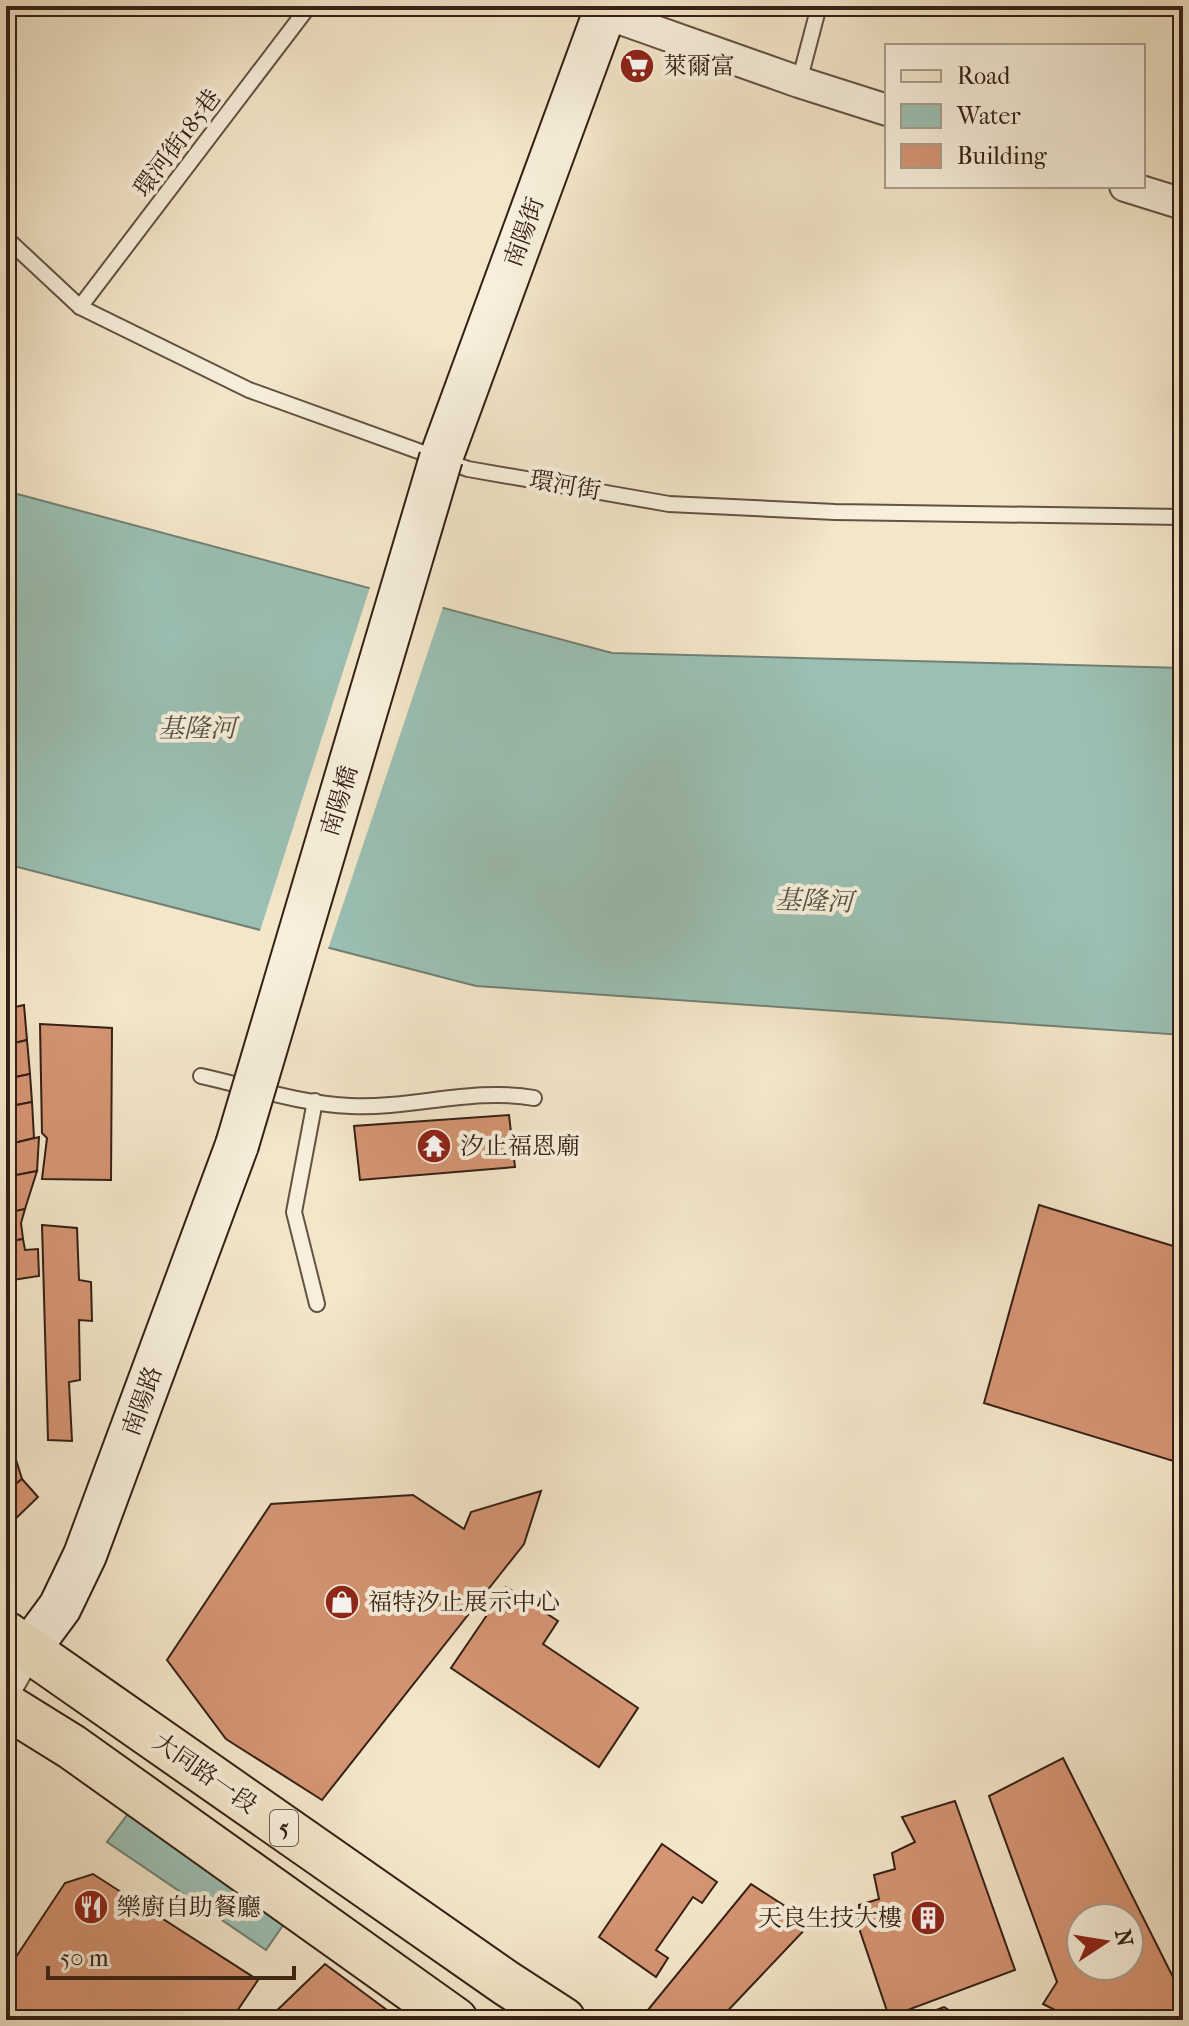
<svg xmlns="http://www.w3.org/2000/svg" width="1189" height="2026" viewBox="0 0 1189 2026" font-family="'IM FELL French Canon','Noto Serif TC',serif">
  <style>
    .water { fill: #9bc0b3; stroke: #728074; stroke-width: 2 }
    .pier { fill: #f3e6c9 }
    .building { fill: #d59473; stroke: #352015; stroke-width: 2; fill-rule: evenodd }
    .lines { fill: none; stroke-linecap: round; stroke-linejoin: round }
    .lane-casing { stroke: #645242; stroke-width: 18 }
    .street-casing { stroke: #645242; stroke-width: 34 }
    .secondary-casing { stroke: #352015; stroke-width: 46 }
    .primary-casing { stroke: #352015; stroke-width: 48 }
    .lane { stroke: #f7efdc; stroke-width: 14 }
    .street { stroke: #f7efdc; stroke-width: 30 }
    .secondary { stroke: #f7efdc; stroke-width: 42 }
    .primary { stroke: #f3e6c9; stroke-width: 44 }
    .secondary-bridge-casing { stroke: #352015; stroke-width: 46; stroke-linecap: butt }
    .secondary-bridge { stroke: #f7efdc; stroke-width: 42 }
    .labels { text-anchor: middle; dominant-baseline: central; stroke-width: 8; stroke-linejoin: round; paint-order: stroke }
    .shield { fill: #f7efdc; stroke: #6f5e51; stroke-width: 2 }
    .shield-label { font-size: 22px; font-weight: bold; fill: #352015 }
    .poi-label { font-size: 24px; fill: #352015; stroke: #f7efdc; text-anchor: start }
    .street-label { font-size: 24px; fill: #352015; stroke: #f7efdc }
    .water-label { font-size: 26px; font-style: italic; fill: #545044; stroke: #f7efdc }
  </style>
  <rect width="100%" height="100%" fill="#f3e6c9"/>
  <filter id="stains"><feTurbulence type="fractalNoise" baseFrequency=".0025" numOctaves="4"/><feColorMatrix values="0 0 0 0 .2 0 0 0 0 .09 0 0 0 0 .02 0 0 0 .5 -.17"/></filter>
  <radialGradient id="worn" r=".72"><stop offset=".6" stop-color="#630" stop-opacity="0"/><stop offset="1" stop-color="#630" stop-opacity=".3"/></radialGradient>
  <g class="water">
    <polygon points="6,491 612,653 1183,668 1183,1035 476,986 6,864"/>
    <polygon points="133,1807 288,1918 266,1950 107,1842"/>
  </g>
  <polygon class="pier" points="371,584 444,604 327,952 259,934"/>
  <g class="building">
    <polygon points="24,1005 27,1040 6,1045 6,1009"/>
    <polygon points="40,1024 112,1028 111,1180 42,1179 47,1138 42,1133"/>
    <polygon points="27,1040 30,1074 6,1079 6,1045"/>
    <polygon points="30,1074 32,1102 6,1107 6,1079"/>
    <polygon points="32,1102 34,1138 6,1145 6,1107"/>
    <polygon points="509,1115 515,1167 360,1180 354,1126"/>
    <polygon points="39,1137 37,1171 6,1177 6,1145"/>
    <polygon points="37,1171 25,1209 6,1213 6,1177"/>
    <polygon points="1039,1205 1183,1249 1183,1464 984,1403"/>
    <polygon points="25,1209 21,1223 23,1239 6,1242 6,1213"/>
    <polygon points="42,1225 77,1228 79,1280 91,1282 92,1321 79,1320 80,1380 69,1382 72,1441 48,1440"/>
    <polygon points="23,1239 25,1250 38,1249 39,1276 6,1281 6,1242"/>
    <polygon points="12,1447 22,1479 6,1492 6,1452"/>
    <polygon points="22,1479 38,1497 6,1528 6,1492"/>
    <polygon points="541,1491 524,1544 322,1800 226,1739 167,1660 271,1504 413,1495 464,1529 471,1512"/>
    <polygon points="506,1587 558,1621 543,1644 638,1708 599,1767 451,1668"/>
    <path d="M1063 1758 1183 1997V2020H1075L1043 2004 1057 1982 989 1796ZM1081 1918H1129V1966H1081Z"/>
    <polygon points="955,1801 1015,1970 889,2017 860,1931 859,1905 879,1899 874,1875 895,1869 892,1853 915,1842 902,1817"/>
    <polygon points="662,1844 717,1882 702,1903 693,1897 656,1950 668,1958 656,1977 599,1937"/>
    <polygon points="93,1874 258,1980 231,2020 6,2020 6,1972 65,1883"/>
    <polygon points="751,1884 811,1923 719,2020 660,2020 647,2011"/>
    <polygon points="325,1964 399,2019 267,2020"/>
    <polygon points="944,2007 965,2020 931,2020 936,2010"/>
  </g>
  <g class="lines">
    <g class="lane-casing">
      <g id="lane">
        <polyline points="1178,6 1183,11"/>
        <polyline points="799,82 819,6"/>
        <polyline points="6,238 80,307 249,390 468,469 669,504 835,512 1183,517"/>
        <polyline points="80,307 309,6"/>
        <path d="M201 1076C250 1087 301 1104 351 1106 411 1109 474 1087 534 1098"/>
        <polyline points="315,1101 294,1212 317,1304"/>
      </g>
    </g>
    <g class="street-casing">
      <g id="street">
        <polyline points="604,13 799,82 887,110"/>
        <polyline points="1125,186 1183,204"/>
        <polyline points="6,1689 29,1649"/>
      </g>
    </g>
    <g class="secondary-casing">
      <g id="secondary">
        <polyline points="441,458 607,6"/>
        <polyline points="29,1649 60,1607 85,1555 237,1145"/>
      </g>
    </g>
    <g class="primary-casing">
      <g id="primary">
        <polyline points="6,1634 506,1983 563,2020"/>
        <polyline points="6,1706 72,1747 455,2020"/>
      </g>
    </g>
    <use href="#lane" class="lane"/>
    <use href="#street" class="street"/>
    <use href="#secondary" class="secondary"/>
    <use href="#primary" class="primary"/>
    <g class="secondary-bridge-casing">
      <polyline id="secondary-bridge" points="237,1145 441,458"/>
    </g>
    <use href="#secondary-bridge" class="secondary-bridge"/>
  </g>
  <defs>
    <g id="supermarket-disc" transform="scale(1.8)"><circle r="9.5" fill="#8f2418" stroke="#f7efdc"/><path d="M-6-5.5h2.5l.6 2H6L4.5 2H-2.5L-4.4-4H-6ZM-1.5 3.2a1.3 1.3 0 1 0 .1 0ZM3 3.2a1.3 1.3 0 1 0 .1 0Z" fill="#fff"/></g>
    <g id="temple-disc" transform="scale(1.8)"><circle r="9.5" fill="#8f2418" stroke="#f7efdc"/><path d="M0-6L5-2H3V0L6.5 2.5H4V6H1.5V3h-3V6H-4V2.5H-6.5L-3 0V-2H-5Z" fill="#fff"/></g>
    <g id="shop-disc" transform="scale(1.8)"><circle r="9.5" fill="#8f2418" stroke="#f7efdc"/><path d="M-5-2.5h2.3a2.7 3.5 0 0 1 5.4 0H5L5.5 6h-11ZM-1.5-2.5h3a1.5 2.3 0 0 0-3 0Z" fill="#fff"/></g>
    <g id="restaurant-disc" transform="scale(1.8)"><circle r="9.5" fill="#8f2418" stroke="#f7efdc"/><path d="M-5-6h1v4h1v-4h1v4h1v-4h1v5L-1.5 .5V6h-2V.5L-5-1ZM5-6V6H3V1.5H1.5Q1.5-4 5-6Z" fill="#fff"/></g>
    <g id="building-disc" transform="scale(1.8)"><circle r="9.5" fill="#8f2418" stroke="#f7efdc"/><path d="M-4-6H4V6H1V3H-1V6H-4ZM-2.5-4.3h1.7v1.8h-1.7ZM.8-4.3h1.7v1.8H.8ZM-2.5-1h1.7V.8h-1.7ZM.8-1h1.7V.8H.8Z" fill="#fff"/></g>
  </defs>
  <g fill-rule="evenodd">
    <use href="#supermarket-disc" x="637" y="66"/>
    <use href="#temple-disc" x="434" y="1146"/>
    <use href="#shop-disc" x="342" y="1602"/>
    <use href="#restaurant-disc" x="91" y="1907"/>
    <use href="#building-disc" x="928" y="1918"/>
  </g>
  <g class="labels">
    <rect class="shield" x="270" y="1810" width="28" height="36" rx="6"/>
    <g class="shield-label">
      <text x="284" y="1828">5</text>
    </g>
    <g class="poi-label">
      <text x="663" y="66">萊爾富</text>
      <text x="460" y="1146">汐止福恩廟</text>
      <text x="368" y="1602">福特汐止展示中心</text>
      <text x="117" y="1907">樂廚自助餐廳</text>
      <text x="902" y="1918" text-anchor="end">天良生技大樓</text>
    </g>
    <g class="street-label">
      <text transform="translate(177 143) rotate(-53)">環河街185巷</text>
      <text transform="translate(524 232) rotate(-70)">南陽街</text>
      <text transform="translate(565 485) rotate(10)">環河街</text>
      <text transform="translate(339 801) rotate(-73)">南陽橋</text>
      <text transform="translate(142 1401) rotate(-70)">南陽路</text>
      <text transform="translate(205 1773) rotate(35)">大同路一段</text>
    </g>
    <g class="water-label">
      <text x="197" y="728">基隆河</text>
      <text transform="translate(814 901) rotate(2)">基隆河</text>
    </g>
  </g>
  <rect width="1189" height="2026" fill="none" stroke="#f3e6c9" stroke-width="32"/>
  <rect x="8" y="8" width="1173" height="2010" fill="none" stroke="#352015" stroke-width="4"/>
  <rect x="16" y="16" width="1157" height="1994" fill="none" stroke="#352015" stroke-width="2"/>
  <rect x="885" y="44" width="260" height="144" fill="#f7efdc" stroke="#a99c8c" stroke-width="2"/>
  <rect x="901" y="70" width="40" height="12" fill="#f3e6c9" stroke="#a99c8c" stroke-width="2"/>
  <text x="957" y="84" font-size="24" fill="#352015">Road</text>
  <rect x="901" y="104" width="40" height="24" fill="#9bc0b3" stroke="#a99c8c" stroke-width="2"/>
  <text x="957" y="124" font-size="24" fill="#352015">Water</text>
  <rect x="901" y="144" width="40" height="24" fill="#d59473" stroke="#a99c8c" stroke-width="2"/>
  <text x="957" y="164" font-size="24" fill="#352015">Building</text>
  <g transform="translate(1105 1942) rotate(78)"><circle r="38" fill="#f7efdc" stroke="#a99c8c" stroke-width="2"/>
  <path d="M0-6L14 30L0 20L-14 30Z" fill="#8f2418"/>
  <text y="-12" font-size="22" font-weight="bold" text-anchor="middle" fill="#352015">N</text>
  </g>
  <path d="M48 1966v12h246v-12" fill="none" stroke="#352015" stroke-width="4"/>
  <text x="60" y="1966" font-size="24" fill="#352015" stroke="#f7efdc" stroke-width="6" paint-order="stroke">50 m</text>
  <rect width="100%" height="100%" filter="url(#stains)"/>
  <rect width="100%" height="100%" fill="url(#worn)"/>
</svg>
